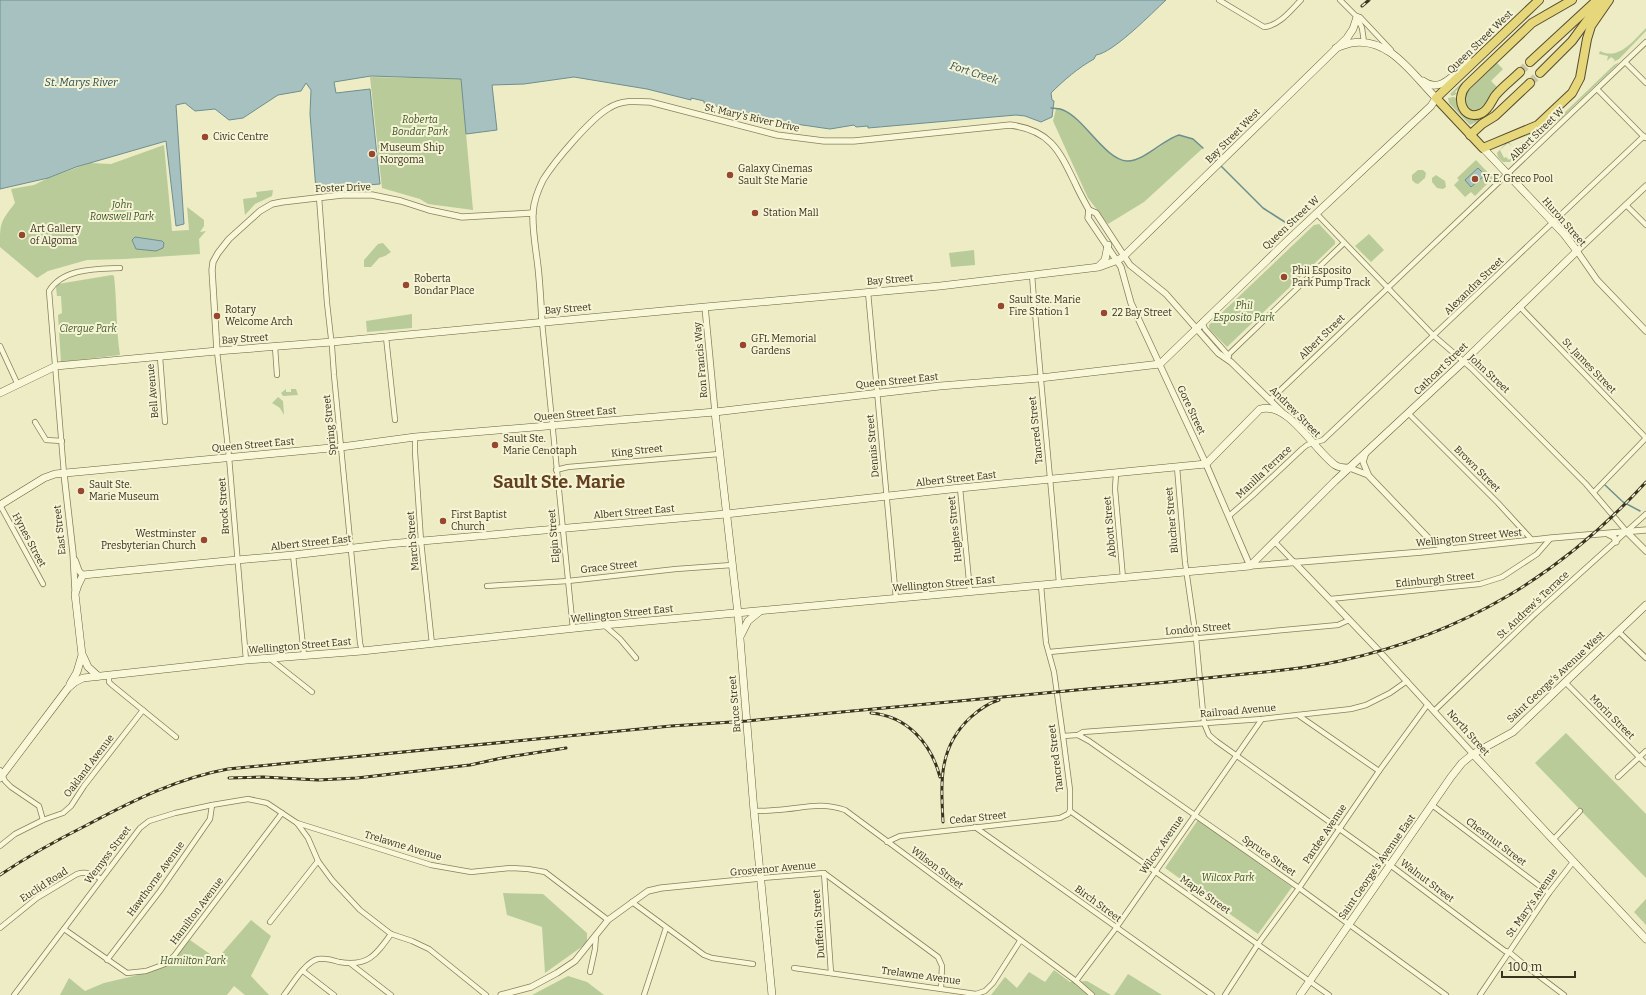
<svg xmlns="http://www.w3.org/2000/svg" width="1646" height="995" viewBox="0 0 1646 995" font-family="Bitter,serif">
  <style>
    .green { fill: #b8cb99 }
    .water { fill: #a7c1c0; stroke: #6d8f8f }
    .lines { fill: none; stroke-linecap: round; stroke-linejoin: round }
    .stream { stroke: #6d8f8f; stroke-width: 1.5 }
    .trunk-tunnel { stroke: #c9c7a4; stroke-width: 8; stroke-dasharray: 8 4; stroke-linecap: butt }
    .minor-casing { stroke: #887f5b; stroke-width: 6 }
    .tertiary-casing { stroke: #887f5b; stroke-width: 7 }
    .secondary-casing { stroke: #6a603f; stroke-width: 8 }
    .trunk-casing { stroke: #564c2f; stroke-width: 10 }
    .minor { stroke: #f8f7d8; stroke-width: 4.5 }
    .tertiary { stroke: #f8f7d8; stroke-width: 5.5 }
    .secondary { stroke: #f8f7d8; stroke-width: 7 }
    .trunk { stroke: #e6d77b; stroke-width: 8 }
    .rail-casing { stroke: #39321f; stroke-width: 3 }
    .rail { stroke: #f5f4d5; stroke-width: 1.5; stroke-dasharray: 4.5; stroke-linecap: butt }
    .poi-dot { fill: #96472d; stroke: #f5f4d5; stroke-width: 1.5 }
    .labels { text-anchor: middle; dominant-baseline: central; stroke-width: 4; stroke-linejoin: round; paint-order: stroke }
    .street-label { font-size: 10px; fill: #39321f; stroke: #f5f4d5 }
    .park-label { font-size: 10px; font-style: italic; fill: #3d5526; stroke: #f5f4d5 }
    .poi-label { font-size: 10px; fill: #39321f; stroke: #f5f4d5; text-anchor: start }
    .water-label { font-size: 11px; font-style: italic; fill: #2f5058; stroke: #f5f4d5 }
    .town-label { font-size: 18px; font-weight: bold; fill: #64401f; stroke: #f5f4d5 }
  </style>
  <rect width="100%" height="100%" fill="#edecc5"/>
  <g class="green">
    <path d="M1646 28V31L1619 59 1613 62 1615 60 1611 57 1607 61 1608 56 1599 54 1600 51C1619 61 1634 40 1646 28Z"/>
    <polygon points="1515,33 1516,34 1455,92 1457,94 1452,96 1450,94"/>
    <polygon points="1620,62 1557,122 1560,117 1614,65"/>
    <path d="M1497 63 1503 69 1491 81 1497 87C1489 98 1471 128 1464 98H1465L1467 92Z"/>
    <polygon points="370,77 461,79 473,210 428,204 420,199 382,188"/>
    <polygon points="1454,97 1456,98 1459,109 1464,115 1484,115 1486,117 1470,125 1449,103 1448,98"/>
    <path d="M1059 108C1080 116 1112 164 1129 161 1139 159 1149 153 1158 148 1165 144 1170 137 1179 135L1193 139 1203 148 1144 202 1108 224 1088 198 1053 121 1056 109Z"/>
    <path d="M1559 114C1552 127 1545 127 1537 135L1534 132 1526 138V135L1543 128Z"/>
    <polygon points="1509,142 1512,146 1508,143 1500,150 1504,158 1506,157 1509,160 1524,147 1521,142 1523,142 1527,146 1510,162 1503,162 1498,157 1497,153 1506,143"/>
    <path d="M164 145 172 231 189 230 187 207 204 220V226L200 232 206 231 199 239 200 254 125 259 87 260 48 271 37 278 0 247C0 222 0 223 15 203L11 189 34 185 48 178 90 163 111 164Z"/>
    <polygon points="1476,160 1493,178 1475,196 1471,192 1465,197 1454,185 1459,180 1457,178"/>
    <polygon points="1418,170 1423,170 1426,173 1425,178 1418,184 1415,183 1412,180 1412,175"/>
    <polygon points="1436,175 1445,181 1446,187 1443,189 1437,188 1432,182 1432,178"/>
    <polygon points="273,190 272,196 255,204 245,215 243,199 257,197 256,192"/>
    <polygon points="1319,224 1335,241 1335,244 1227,347 1209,329 1209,325 1314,225"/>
    <polygon points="1369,234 1384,250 1371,262 1355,246"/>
    <polygon points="383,243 391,252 385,256 379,258 371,267 364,267 364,260 378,244"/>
    <polygon points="974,250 975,265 951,267 949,253"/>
    <path d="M112 275 114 276C117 303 116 329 120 355L61 362 58 315 62 313 61 296H57L56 287 58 284Z"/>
    <polygon points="412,314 412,328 367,332 366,321"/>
    <polygon points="286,389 286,392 291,392 291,389 296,389 298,395 283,396 281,393"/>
    <polygon points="278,397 283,401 284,415 280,408 272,403"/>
    <polygon points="1566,733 1646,814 1646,878 1535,763"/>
    <polygon points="1198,820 1292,887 1258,934 1165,868"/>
    <polygon points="503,893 543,894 587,933 587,943 545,973 542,927 507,915"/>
    <polygon points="1646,899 1646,925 1634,912"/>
    <polygon points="251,920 271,936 251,976 269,995 245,995 234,986 227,995 60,995 69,978 85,991 104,983 134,976 169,964 190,940 217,959"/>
    <polygon points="1054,970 1070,982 1087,981 1111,995 991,995 1005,977 1017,988 1029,972 1045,982"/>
    <polygon points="1128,974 1162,995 1114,995"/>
    <polygon points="568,976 587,982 604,995 532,995"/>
  </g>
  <g class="water">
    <path d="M0 0H1166C1152 13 1113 53 1096 55L1094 59C1078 68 1064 80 1051 93L1052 100 1054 101 1052 117 1041 122 1025 116 1016 115 868 128V126L856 127 854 125 830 129 775 121 704 103V101L691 98V100L647 89 574 77 524 84 492 85 497 130 466 134 461 79 371 76 334 82 336 93 370 89 380 184 355 186 352 184 340 185 337 188 316 190 310 114 311 90 306 83 301 91 278 95 243 118 229 120 215 109 195 111 185 103 176 105 184 224 176 226 166 141 76 167 48 178 0 189Z"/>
    <polygon points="1478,168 1485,175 1471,187 1465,180"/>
    <polygon points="135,237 162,241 164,243 163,248 156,251 136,249 132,240"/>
  </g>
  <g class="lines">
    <g class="stream">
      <path d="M1051 108C1056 109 1059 108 1063 110 1085 119 1105 160 1127 161 1143 162 1164 139 1179 135L1193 139 1203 148"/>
      <polyline points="1211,156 1217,162"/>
      <polyline points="1220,165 1263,208 1291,226"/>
      <polyline points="1605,485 1623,502 1640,511"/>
    </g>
    <g class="trunk-tunnel">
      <polyline points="1520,72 1530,62"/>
      <polyline points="1530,83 1540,73"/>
    </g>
    <g class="minor-casing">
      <g id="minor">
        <path d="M1219 0 1264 27C1279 26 1291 10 1301 0"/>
        <polyline points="1340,0 1357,17 1360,17 1391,50"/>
        <polyline points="1357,17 1362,28 1364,42"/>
        <polyline points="1625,62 1646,83"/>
        <polyline points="1597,89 1645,138"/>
        <polyline points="319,197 327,303 332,347 334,375 360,643 362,651"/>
        <polyline points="1626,205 1646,225"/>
        <polyline points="1316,213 1434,336 1471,368 1586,484 1627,532"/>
        <path d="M1032 275C1040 378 1051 480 1059 583"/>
        <polyline points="868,292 896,599"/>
        <polyline points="1519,306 1646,438"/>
        <polyline points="542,322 573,629"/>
        <polyline points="1202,322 1205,329 1229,356"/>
        <polyline points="386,337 395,420"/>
        <polyline points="0,346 18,385"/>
        <polyline points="275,347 277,375"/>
        <polyline points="217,351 229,457 246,660"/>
        <polyline points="1228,355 1344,243"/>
        <polyline points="160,357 165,422"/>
        <polyline points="1270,400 1646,42"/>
        <polyline points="1408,413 1498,503 1532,540"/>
        <polyline points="35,422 46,440 62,441"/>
        <polyline points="415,437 415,452 421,541 432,644"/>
        <polyline points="1177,467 1185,562 1196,638 1204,723 1209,735 1216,741 1390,865 1505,951 1509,952 1527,967 1564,995"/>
        <polyline points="556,470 568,467 719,454"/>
        <path d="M64 474 49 291C63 268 96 269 120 268"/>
        <polyline points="1116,474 1115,489 1123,578"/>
        <polyline points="960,488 970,591"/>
        <polyline points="1594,492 1646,438"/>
        <polyline points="0,505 43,584"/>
        <polyline points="1229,516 1253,495 1302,449 1307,445 1323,440 1644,136"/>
        <polyline points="1274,541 1294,562"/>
        <polyline points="293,555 304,655"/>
        <polyline points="1041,585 1046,643 1054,672 1063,736 1070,790 1070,811"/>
        <polyline points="487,586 568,581 676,569 732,565"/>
        <polyline points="1330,599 1480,584 1502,577 1537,554 1551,538"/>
        <polyline points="604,625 620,639 636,658"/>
        <polyline points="1619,632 1646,658"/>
        <polyline points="1049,652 1338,625 1349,620"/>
        <polyline points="269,658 312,692"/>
        <polyline points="109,675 109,682 112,685 176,737"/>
        <polyline points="1565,682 1646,764"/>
        <polyline points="1434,711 1535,614 1646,514"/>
        <polyline points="1298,715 1379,771"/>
        <polyline points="1078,735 1089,741 1299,888 1446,995"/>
        <polyline points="1063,736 1078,735 1083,732 1262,719 1351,709 1366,705 1390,693 1407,681"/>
        <polyline points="0,770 5,781 11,787 39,806 43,820"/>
        <polyline points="1618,777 1646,751"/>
        <polyline points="1432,805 1549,893"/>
        <path d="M754 811C762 811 769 811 776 810 802 809 818 801 845 810L1076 981 1092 995"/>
        <polyline points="1070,811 1329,995"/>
        <polyline points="297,823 431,865 471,872 511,868 528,869 545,872 608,920"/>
        <polyline points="975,827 1212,995"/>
        <polyline points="1553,840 1580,811"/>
        <polyline points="887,842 900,836 1060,818 1068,814 1070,811"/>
        <polyline points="0,846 15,834 43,820 63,813 71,806 84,786 143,710"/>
        <polyline points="824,873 831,973"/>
        <polyline points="761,878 824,873 938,957 942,966 941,988"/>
        <polyline points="632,902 704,955 712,958 753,964"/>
        <polyline points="270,922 318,861"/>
        <path d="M0 928 37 898 77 874C86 871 93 873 101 879"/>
        <polyline points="64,929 127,973 146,971 165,964 174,956 282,813"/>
        <polyline points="107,960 160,891 210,819 212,805"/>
        <polyline points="351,964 391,995"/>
        <polyline points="794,968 976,994 985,991 993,983 1020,941"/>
        <polyline points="303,971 334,995"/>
        <polyline points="590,972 595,949 596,935"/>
        <polyline points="1076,981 1116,928 1262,719"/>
        <polyline points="14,995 140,828 149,821 175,813 212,805 248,799 267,803 297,823 308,838 318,861 332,880 360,910 391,934 412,941 429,949 486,995"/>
        <path d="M284 995C292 985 305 962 318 959 324 958 333 960 339 962 368 967 376 955 391 934"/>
        <polyline points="644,995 666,928"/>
        <polyline points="1225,995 1258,944 1299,888 1379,771 1428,704"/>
        <polyline points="1480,995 1549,893 1573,862"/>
      </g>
    </g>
    <g class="tertiary-casing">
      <g id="tertiary">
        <polyline points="1646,186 1577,251 1597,280 1646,331"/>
        <polyline points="1089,210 1096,213 1130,265 1166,294 1218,353 1231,362 1282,412"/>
        <polyline points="705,307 715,412"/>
        <path d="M542 322C541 304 540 285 538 267 536 249 532 230 533 212 534 201 538 190 543 180 554 162 591 118 609 108 621 100 636 101 650 102L777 135 824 141H854L1010 125C1050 130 1059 150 1075 183 1079 192 1084 201 1089 210L1088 218 1121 267 1131 303 1206 464 1250 566 1422 552 1551 538 1646 530"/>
        <polyline points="217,351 212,270 213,262 218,253 229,239 260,211 272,204 282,202 342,195 372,195 401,201 429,210 462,217 533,213"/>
        <polyline points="1366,452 1363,462 1368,474"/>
        <polyline points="1350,468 1368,475 1433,543 1446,548"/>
        <polyline points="64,474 73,553 75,590"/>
        <polyline points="1627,532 1646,551"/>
        <polyline points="1608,534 1614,537 1616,542"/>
        <polyline points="75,560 79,571 83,575"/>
        <polyline points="1294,562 1379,651 1473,754"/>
        <polyline points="501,995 531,987 557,973 575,961 608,920 648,891 661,888 761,878"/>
      </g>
    </g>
    <g class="secondary-casing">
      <g id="secondary">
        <path d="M1423 81C1441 95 1456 71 1470 62"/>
        <polyline points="1099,266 1105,260 1108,245"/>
        <polyline points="0,393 56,366 217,351 332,342 705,307 940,286 1099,267 1118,260 1124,256 1347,38 1353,29 1357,17"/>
        <polyline points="715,412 738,614 754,811 772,995"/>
        <path d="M0 505 44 478 55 474 341 447 415 437 715 412 940 386 1040 378 1160 364 1287 241 1431 106 1436 98C1413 75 1389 36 1351 43 1346 44 1341 46 1336 48"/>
        <polyline points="741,635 748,621 759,612"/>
        <polyline points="83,656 88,667 98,676"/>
        <path d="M70 684 77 672 82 655 75 594 78 585 83 575 237 560 293 555 388 544 726 514 960 488 1206 464 1260 409C1288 401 1314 450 1335 465 1339 468 1345 468 1350 468"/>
        <polyline points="1473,754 1646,939"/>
        <polyline points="0,778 68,688 75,682 83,678 246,660 362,651 604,625 1250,566 1335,481 1463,362 1577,251 1564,234 1483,148"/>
        <polyline points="1300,995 1451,777 1462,763 1473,754 1513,732 1646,605"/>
      </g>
    </g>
    <g class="trunk-casing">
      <g id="trunk">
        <polyline points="1539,0 1436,98 1483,148 1538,125 1572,93 1580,78 1587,39 1591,26 1609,0"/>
        <polyline points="1530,62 1596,1"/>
        <path d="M1520 72C1512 80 1502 87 1495 96 1491 102 1489 109 1482 113 1465 122 1454 100 1466 86L1532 23 1572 0"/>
        <polyline points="1540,73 1572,41 1602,0"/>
        <polyline points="1470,135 1482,124 1495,116 1530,83"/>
      </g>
    </g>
    <use href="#minor" class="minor"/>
    <use href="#tertiary" class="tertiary"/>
    <use href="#secondary" class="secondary"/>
    <use href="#trunk" class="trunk"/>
    <g class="rail-casing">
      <g id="rail">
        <polyline points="1362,6 1369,0"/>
        <path d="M871 713C907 716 931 743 940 777"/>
        <polyline points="229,778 263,777 318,780 357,778 470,765 502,758 566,748"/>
        <path d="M943 822C941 782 938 747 971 717 980 709 988 703 999 700"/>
        <path d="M0 875C28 856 57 840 87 825 132 801 178 778 228 769L671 726 747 721C860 710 973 700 1087 689 1139 685 1192 680 1245 674 1276 671 1308 668 1340 661 1463 634 1561 575 1646 482"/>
      </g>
    </g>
    <use href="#rail" class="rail"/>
  </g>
  <g class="poi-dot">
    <circle cx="205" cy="137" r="4"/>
    <circle cx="372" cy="154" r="4"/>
    <circle cx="730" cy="175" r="4"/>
    <circle cx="1475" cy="179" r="4"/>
    <circle cx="755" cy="213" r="4"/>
    <circle cx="22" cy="235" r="4"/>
    <circle cx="1284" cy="277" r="4"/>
    <circle cx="406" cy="285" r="4"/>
    <circle cx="1001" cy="306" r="4"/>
    <circle cx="1104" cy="313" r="4"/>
    <circle cx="217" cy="316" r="4"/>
    <circle cx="743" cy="345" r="4"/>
    <circle cx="495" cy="445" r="4"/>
    <circle cx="81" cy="491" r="4"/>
    <circle cx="443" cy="521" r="4"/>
    <circle cx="204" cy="540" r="4"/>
  </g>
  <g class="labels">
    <g class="street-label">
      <text transform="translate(1480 42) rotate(-44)">Queen Street West</text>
      <text transform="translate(752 118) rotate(13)">St. Mary's River Drive</text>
      <text transform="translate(1537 134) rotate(-44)">Albert Street W</text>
      <text transform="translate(1233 136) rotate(-45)">Bay Street West</text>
      <text transform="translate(343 188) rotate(-2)">Foster Drive</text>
      <text transform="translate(1564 222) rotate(49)">Huron Street</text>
      <text transform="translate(1291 223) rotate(-43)">Queen Street W</text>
      <text transform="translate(890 280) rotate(-5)">Bay Street</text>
      <text transform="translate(1474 286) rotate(-44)">Alexandra Street</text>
      <text transform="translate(568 309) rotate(-5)">Bay Street</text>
      <text transform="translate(1322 337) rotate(-44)">Albert Street</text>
      <text transform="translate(245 339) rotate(-4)">Bay Street</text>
      <text transform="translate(701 360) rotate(-95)">Ron Francis Way</text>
      <text transform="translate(1589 366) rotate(46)">St. James Street</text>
      <text transform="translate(1441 369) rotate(-44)">Cathcart Street</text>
      <text transform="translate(1489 374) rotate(43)">John Street</text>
      <text transform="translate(897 381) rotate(-6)">Queen Street East</text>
      <text transform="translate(153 391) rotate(-95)">Bell Avenue</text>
      <text transform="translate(1191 410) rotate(65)">Gore Street</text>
      <text transform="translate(1295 412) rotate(45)">Andrew Street</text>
      <text transform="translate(575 414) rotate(-5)">Queen Street East</text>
      <text transform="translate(330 425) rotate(-96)">Spring Street</text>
      <text transform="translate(1036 430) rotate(-96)">Tancred Street</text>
      <text transform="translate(253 445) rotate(-5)">Queen Street East</text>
      <text transform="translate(873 446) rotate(-95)">Dennis Street</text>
      <text transform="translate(637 451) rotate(-6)">King Street</text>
      <text transform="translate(1477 469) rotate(45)">Brown Street</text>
      <text transform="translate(1264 472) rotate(-43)">Manilla Terrace</text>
      <text transform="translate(956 479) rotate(-6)">Albert Street East</text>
      <text transform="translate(224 506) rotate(-94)">Brock Street</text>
      <text transform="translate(634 512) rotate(-5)">Albert Street East</text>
      <text transform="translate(1172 520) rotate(-95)">Blucher Street</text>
      <text transform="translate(1110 527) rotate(-95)">Abbott Street</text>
      <text transform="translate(955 529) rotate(-96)">Hughes Street</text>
      <text transform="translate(60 530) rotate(-96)">East Street</text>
      <text transform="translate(554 536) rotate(-95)">Elgin Street</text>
      <text transform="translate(1469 538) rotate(-6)">Wellington Street West</text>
      <text transform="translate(29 540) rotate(62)">Hynes Street</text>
      <text transform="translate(413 541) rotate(-95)">March Street</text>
      <text transform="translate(311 543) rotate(-6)">Albert Street East</text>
      <text transform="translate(609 567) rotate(-6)">Grace Street</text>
      <text transform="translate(1435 580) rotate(-6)">Edinburgh Street</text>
      <text transform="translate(944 584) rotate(-5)">Wellington Street East</text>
      <text transform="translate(1533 605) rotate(-43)">St. Andrew's Terrace</text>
      <text transform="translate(622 614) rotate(-6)">Wellington Street East</text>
      <text transform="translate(1198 629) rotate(-5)">London Street</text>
      <text transform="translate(300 646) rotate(-5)">Wellington Street East</text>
      <text transform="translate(1556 677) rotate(-43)">Saint George's Avenue West</text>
      <text transform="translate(735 704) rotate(-95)">Bruce Street</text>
      <text transform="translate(1238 711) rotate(-5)">Railroad Avenue</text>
      <text transform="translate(1612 717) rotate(45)">Morin Street</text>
      <text transform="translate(1468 733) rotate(48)">North Street</text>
      <text transform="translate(1056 758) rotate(-97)">Tancred Street</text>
      <text transform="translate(89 766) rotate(-53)">Oakland Avenue</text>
      <text transform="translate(978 818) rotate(-6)">Cedar Street</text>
      <text transform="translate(1325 834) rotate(-56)">Pardee Avenue</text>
      <text transform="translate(1496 842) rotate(37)">Chestnut Street</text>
      <text transform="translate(1162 845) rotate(-55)">Wilcox Avenue</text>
      <text transform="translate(403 846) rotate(17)">Trelawne Avenue</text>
      <text transform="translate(108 855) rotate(-53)">Wemyss Street</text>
      <text transform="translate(1269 856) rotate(35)">Spruce Street</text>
      <text transform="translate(1377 867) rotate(-55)">Saint George's Avenue East</text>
      <text transform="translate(937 868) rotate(37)">Wilson Street</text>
      <text transform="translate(773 869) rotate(-5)">Grosvenor Avenue</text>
      <text transform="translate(156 879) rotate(-54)">Hawthorne Avenue</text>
      <text transform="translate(1427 881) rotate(37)">Walnut Street</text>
      <text transform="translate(44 885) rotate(-33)">Euclid Road</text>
      <text transform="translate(1205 895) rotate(35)">Maple Street</text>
      <text transform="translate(1532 903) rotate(-55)">St. Mary's Avenue</text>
      <text transform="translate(1098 904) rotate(36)">Birch Street</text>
      <text transform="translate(197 911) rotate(-53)">Hamilton Avenue</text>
      <text transform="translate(819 924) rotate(-94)">Dufferin Street</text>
      <text transform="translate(921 976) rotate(8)">Trelawne Avenue</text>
    </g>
    <g class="park-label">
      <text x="420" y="120">Roberta<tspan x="420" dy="12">Bondar Park</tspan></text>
      <text x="122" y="205">John<tspan x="122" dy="12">Rowswell Park</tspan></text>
      <text x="1244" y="306">Phil<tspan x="1244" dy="12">Esposito Park</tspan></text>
      <text x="88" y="329">Clergue Park</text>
      <text x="1228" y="878">Wilcox Park</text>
      <text x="193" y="961">Hamilton Park</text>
    </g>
    <g class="poi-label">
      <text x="213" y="137">Civic Centre</text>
      <text x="380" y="148">Museum Ship<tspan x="380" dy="12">Norgoma</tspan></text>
      <text x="738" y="169">Galaxy Cinemas<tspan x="738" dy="12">Sault Ste Marie</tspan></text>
      <text x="1483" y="179">V. E. Greco Pool</text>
      <text x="763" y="213">Station Mall</text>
      <text x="30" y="229">Art Gallery<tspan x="30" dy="12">of Algoma</tspan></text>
      <text x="1292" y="271">Phil Esposito<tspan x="1292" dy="12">Park Pump Track</tspan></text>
      <text x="414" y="279">Roberta<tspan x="414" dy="12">Bondar Place</tspan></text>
      <text x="1009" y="300">Sault Ste. Marie<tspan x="1009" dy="12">Fire Station 1</tspan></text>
      <text x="225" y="310">Rotary<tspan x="225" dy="12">Welcome Arch</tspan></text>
      <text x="1112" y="313">22 Bay Street</text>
      <text x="751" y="339">GFL Memorial<tspan x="751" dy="12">Gardens</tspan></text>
      <text x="503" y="439">Sault Ste.<tspan x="503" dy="12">Marie Cenotaph</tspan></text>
      <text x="89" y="485">Sault Ste.<tspan x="89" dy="12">Marie Museum</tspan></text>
      <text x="451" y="515">First Baptist<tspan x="451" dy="12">Church</tspan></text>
      <text x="196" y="534" text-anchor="end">Westminster<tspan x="196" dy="12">Presbyterian Church</tspan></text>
    </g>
    <g class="water-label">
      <text transform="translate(974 73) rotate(18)">Fort Creek</text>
      <text x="81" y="82">St. Marys River</text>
    </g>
    <g class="town-label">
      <text x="559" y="482">Sault Ste. Marie</text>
    </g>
  </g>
  <path d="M1502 971v6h73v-6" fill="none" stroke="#39321f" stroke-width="2"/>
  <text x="1508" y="971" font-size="12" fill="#39321f" stroke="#f5f4d5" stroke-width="3" paint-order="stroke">100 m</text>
</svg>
